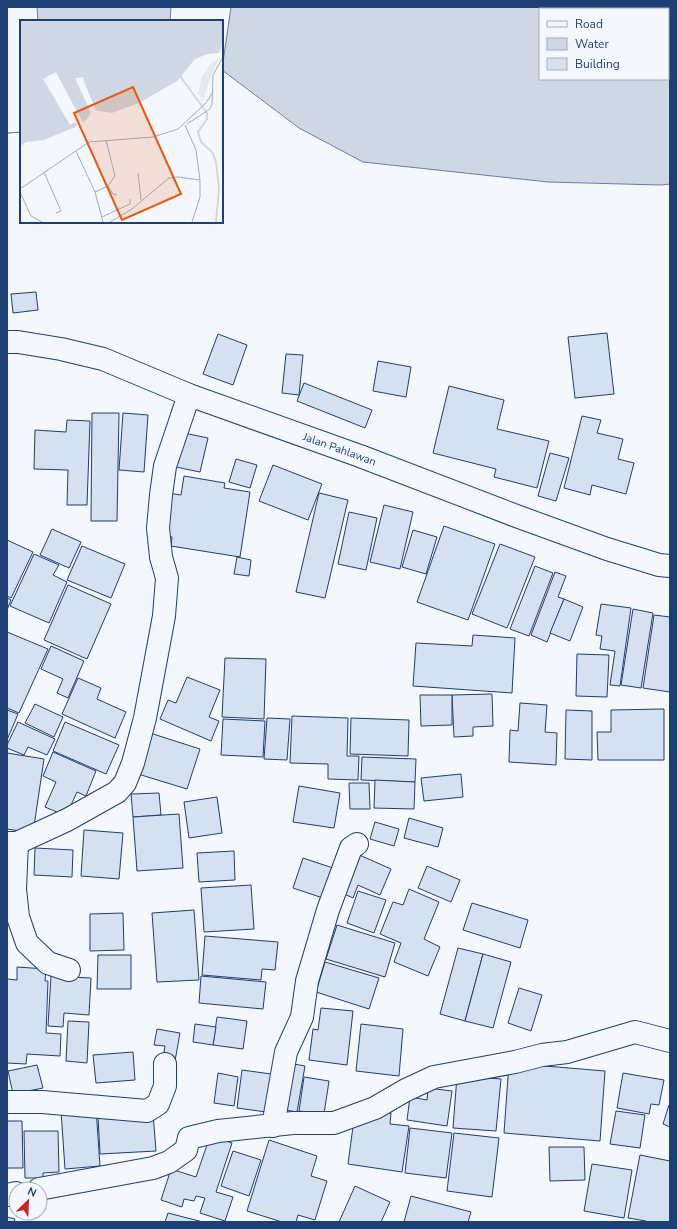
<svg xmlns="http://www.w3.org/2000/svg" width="677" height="1229" viewBox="0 0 677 1229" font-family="'Nunito Sans',sans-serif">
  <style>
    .water { fill: #cfd7e4; stroke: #687fa3; fill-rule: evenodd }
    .pier { fill: #f4f7fb; stroke: #687fa3 }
    .building { fill: #d5e0f0; stroke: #1d3f73 }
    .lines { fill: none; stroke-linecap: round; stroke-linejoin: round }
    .minor-casing { stroke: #1d3f73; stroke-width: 24 }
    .highway-casing { stroke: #1d3f73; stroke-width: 24 }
    .minor { stroke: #f4f7fb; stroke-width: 22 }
    .highway { stroke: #f4f7fb; stroke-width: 22 }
    .labels { text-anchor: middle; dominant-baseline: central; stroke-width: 3; stroke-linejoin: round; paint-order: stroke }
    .street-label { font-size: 11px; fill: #1d3f73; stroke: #f4f7fb }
    .inset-river { fill: none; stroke: #cfd7e4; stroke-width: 2 }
    .inset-road { fill: none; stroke: #9eadc5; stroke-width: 1 }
    .view { fill: #e8590c; fill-opacity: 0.15; stroke: #e8590c; stroke-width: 2 }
    .inset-edge { fill: none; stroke: #1d3f73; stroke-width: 2 }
  </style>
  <rect width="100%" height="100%" fill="#f4f7fb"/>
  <path class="water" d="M7 7H670V184L661 185 548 182 363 162 299 128 222 70V21H21V132L7 133ZM540 9H668V79H540Z"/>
  <g class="pier">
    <polygon points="7,7 37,7 38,21 21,21 21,132 7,133"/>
    <polygon points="171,7 231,7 222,69 222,21 170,21"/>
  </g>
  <g class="building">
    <polygon points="36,292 38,310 13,313 11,294"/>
    <polygon points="607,333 614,394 575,398 568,337"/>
    <polygon points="218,334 247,345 233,385 203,374"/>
    <polygon points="286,354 303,355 299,395 282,393"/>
    <polygon points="378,361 411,367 406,397 373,391"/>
    <polygon points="304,383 372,410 365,428 297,401"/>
    <polygon points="449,386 504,400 497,429 549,441 537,488 494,477 496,469 433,453"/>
    <polygon points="92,413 119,413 117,521 91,521"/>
    <polygon points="123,413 148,415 144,472 119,470"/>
    <polygon points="582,416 601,420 597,433 623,439 618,459 634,463 626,494 592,485 590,495 564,488"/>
    <polygon points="67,420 90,421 87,505 67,505 68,470 34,469 35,430 66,432"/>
    <polygon points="184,433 208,438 200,472 176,467"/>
    <polygon points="550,453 569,458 556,501 538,496"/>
    <polygon points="236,459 257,465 250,488 229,482"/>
    <polygon points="273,465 322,484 308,520 259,501"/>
    <polygon points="184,476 225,483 224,488 250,492 240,557 171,546 172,537 161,535 168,493 181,495"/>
    <polygon points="319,493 348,500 325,598 296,592"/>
    <polygon points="384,505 413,512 400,569 370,562"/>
    <polygon points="349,512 377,518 366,570 338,564"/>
    <polygon points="444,526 495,544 468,620 417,602"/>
    <polygon points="52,529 81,542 69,568 40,555"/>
    <polygon points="413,530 437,537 426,574 402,567"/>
    <polygon points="7,540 33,552 11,598 7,596"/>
    <polygon points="500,544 535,557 507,628 472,614"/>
    <polygon points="82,546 125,564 111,598 67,580"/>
    <polygon points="34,554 59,565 53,575 67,582 49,623 10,606"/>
    <polygon points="237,557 251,560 249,576 234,574"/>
    <polygon points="535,566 553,573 529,636 510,629"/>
    <polygon points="555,572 566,576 558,597 564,599 547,642 531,635"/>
    <polygon points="68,585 111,604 87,659 44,640"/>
    <polygon points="7,598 11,600 7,610"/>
    <polygon points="564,599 583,607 570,641 550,633"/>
    <polygon points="601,604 631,608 620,686 610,685 615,651 600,649 602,636 596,635"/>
    <polygon points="633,609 653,613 641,688 621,685"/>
    <polygon points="654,615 670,617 670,692 643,688"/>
    <polygon points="7,633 7,632 48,649 19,713 7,708"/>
    <polygon points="473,635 515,638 512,693 413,686 416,643 472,646"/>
    <polygon points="51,646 84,661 68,698 57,693 63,679 41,669"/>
    <polygon points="577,654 609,655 607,697 576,696"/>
    <polygon points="225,658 266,659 264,719 222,717"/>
    <polygon points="187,677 220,690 209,717 219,721 211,741 160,719 168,700 176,703"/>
    <polygon points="78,678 101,688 97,699 126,712 115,738 62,714"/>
    <polygon points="492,694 493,726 473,727 473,736 454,737 452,695"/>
    <polygon points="420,695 452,695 452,725 421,726"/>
    <polygon points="520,703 547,705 545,732 557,733 556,765 509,762 510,730 518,731"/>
    <polygon points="35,704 63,717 54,737 25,723"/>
    <polygon points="664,709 664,760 598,760 597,732 611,732 611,710"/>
    <polygon points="7,710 18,714 7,740"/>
    <polygon points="566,710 592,711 592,760 565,759"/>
    <polygon points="292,716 348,718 347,756 359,756 358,780 328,779 328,764 290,763"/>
    <polygon points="267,718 290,719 287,760 264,759"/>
    <polygon points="351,718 409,720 408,756 350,754"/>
    <polygon points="223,719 265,721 263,757 221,755"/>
    <polygon points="18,722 55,739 47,755 28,747 24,755 7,748 7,745"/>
    <polygon points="65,722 119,745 106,774 53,751"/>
    <polygon points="150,733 200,749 187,789 138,774"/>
    <polygon points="53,752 96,771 86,796 77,792 66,816 45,807 56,782 43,776"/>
    <polygon points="7,753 44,759 33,833 7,829"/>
    <polygon points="362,757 416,759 415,782 361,780"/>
    <polygon points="461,774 463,797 424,801 421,778"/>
    <polygon points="375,780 415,782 414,809 374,808"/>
    <polygon points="349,783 369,783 370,809 350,809"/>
    <polygon points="299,786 340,793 334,828 293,822"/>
    <polygon points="159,793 161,815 133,817 131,794"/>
    <polygon points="217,797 222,833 189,838 184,802"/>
    <polygon points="179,814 183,868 137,871 133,817"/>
    <polygon points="409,818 443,828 438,847 404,838"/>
    <polygon points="375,822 399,829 394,846 370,839"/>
    <polygon points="84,830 123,833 119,879 81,876"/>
    <polygon points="35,848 73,850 72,877 34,875"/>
    <polygon points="234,851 235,880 199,882 197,853"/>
    <polygon points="355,853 391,869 380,895 358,885 353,898 338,891"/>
    <polygon points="303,858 336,869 326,899 293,888"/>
    <polygon points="427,866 460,880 451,902 418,888"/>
    <polygon points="251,885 254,929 204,932 201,888"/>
    <polygon points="409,889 439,902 424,939 440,947 428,976 394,962 401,943 380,934 393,902 403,905"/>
    <polygon points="358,891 386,900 374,933 347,923"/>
    <polygon points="472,903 528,920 520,948 463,930"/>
    <polygon points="194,910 199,980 157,982 152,913"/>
    <polygon points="123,913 124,950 90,951 90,914"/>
    <polygon points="337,925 395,943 385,977 326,959"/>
    <polygon points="205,936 278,942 275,970 262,969 261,980 202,975"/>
    <polygon points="458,948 483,954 465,1021 440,1014"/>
    <polygon points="483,954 511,962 493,1028 465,1021"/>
    <polygon points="98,955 131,955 131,989 97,989"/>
    <polygon points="325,962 379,978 369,1009 316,992"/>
    <polygon points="17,967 46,969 45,981 48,981 46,1033 61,1034 60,1056 27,1054 26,1064 7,1063 7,979 17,980"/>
    <polygon points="51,976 91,978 89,1015 64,1013 63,1027 48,1026"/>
    <polygon points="201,976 266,982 263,1009 199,1003"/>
    <polygon points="519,988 542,995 531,1031 508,1023"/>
    <polygon points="321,1008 353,1011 347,1065 309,1060 313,1029 318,1030"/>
    <polygon points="217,1017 247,1021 243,1049 213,1045"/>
    <polygon points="68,1021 89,1022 87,1063 66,1061"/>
    <polygon points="195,1024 216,1027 213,1045 193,1042"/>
    <polygon points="361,1024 403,1029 399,1076 356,1071"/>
    <polygon points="157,1029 180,1033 175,1061 163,1059 165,1046 154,1045"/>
    <polygon points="133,1052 135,1080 96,1083 93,1055"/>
    <polygon points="288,1063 305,1066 297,1112 280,1109"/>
    <polygon points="509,1063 605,1071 600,1141 504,1133"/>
    <polygon points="37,1065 43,1088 13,1094 8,1071"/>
    <polygon points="242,1070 271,1074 266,1112 237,1108"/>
    <polygon points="218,1073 238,1077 234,1106 214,1103"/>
    <polygon points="623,1073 664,1080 659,1105 651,1104 649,1114 617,1108"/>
    <polygon points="457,1076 501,1079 496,1131 453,1128"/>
    <polygon points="304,1077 329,1081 324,1114 299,1111"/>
    <polygon points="428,1088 452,1091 447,1126 407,1120 410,1097 427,1100"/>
    <polygon points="669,1105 670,1105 670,1127 663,1124"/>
    <polygon points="96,1108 100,1166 65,1169 61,1111"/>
    <polygon points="372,1111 391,1113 390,1124 409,1126 402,1172 348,1164 354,1119"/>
    <polygon points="616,1111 645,1115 640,1148 610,1144"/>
    <polygon points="153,1113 156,1151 100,1154 98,1117"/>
    <polygon points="7,1121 22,1121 23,1168 7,1168"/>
    <polygon points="410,1128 452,1133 446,1178 405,1173"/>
    <polygon points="24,1131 58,1131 59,1172 43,1173 43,1178 25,1178"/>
    <polygon points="454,1133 499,1138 492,1197 447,1191"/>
    <polygon points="210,1136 232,1143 216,1192 233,1197 225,1221 200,1213 205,1198 196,1196 194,1201 184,1199 182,1207 161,1200 171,1169 196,1177"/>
    <polygon points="269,1140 317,1156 311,1176 327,1181 315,1220 298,1215 296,1222 282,1222 247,1211"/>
    <polygon points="549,1147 584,1147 585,1180 550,1181"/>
    <polygon points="233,1151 261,1160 249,1196 221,1186"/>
    <polygon points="640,1155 670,1161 670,1222 646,1222 646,1221 628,1218"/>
    <polygon points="592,1164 632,1170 624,1218 584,1211"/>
    <polygon points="355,1186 390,1202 381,1222 339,1222"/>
    <polygon points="411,1196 471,1212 468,1222 404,1222"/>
    <polygon points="168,1213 203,1222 165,1222"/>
    <polygon points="7,1217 15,1219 14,1222 7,1222"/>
  </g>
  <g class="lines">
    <g class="minor-casing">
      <g id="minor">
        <polyline points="7,843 17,843 67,820 117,792 125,783 133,763 145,718 164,616 167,578 161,557 158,528 161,495 165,466 189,395"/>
        <polyline points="17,843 15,889 18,917 27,943 48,963 69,970"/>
        <polyline points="7,1102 42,1102 147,1111 158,1104 165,1086 165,1064"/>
        <polyline points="273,1126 286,1052 302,1017 307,981 328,910 351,848 357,844"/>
        <polyline points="39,1189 153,1168 169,1162 186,1150 189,1138 218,1131 293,1123 334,1123 375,1108 406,1090 434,1077 515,1062 542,1055 567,1052 635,1032 670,1041"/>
        <polyline points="7,1195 16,1193"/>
      </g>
    </g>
    <g class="highway-casing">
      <g id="highway">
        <path id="s1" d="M7 342H18L61 349 103 359 189 395 360 456 519 517 607 549 659 565 670 566"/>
      </g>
    </g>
    <use href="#minor" class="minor"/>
    <use href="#highway" class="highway"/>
  </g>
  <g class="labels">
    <g class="street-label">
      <text stroke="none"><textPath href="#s1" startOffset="351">Jalan Pahlawan</textPath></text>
    </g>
  </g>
  <g transform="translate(20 20)">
    <rect width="203" height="203" fill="#f4f7fb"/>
    <path d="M200 38 192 53 183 81 178 73 182 57 191 43Z" fill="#e3e9f0"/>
    <path d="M0 1H203V23L199 33 187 34 175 39 157 61 119 83 92 93 73 90 66 100 57 106 24 120 6 122 0 126Z" fill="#cfd7e4"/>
    <path d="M36 52 63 103 57 106 55 102 50 105 23 59ZM63 57 65 64 77 93H71L55 58Z" fill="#f4f7fb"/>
    <path class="inset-river" d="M160 56 187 93V99L178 112 181 122 193 133 196 143 199 168 196 202"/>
    <path class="inset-road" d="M167 104 190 89 192 84 193 55 203 37M165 105 176 130 180 160V177L172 202M56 131 75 172M24 152 41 191 36 193M118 153 121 180M88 166 93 174 97 175M0 169 69 122 133 117 158 109 185 84 193 72M0 172 11 196 22 202M82 197 110 184V179M83 202 75 172 88 166 95 156 86 120M90 202 112 189 149 158 158 157 180 160"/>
    <path class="view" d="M113 67 161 174 102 200 54 93Z"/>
    <rect width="203" height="203" class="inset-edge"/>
  </g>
  <rect width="677" height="1229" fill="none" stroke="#1d3f73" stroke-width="16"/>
  <rect x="539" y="8" width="130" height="72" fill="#f4f7fb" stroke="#9eadc5"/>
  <rect x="547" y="21" width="20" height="6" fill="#f4f7fb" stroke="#9eadc5"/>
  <text x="575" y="28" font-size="12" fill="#1d3f73">Road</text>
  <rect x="547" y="38" width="20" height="12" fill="#cfd7e4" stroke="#9eadc5"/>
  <text x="575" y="48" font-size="12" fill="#1d3f73">Water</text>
  <rect x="547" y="58" width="20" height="12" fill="#d5e0f0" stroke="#9eadc5"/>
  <text x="575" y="68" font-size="12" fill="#1d3f73">Building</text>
  <g transform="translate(28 1201) rotate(24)"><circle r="19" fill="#f4f7fb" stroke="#9eadc5"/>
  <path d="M0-3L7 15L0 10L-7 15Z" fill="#c62828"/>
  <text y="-6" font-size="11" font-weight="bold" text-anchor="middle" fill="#1d3f73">N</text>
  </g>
</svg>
